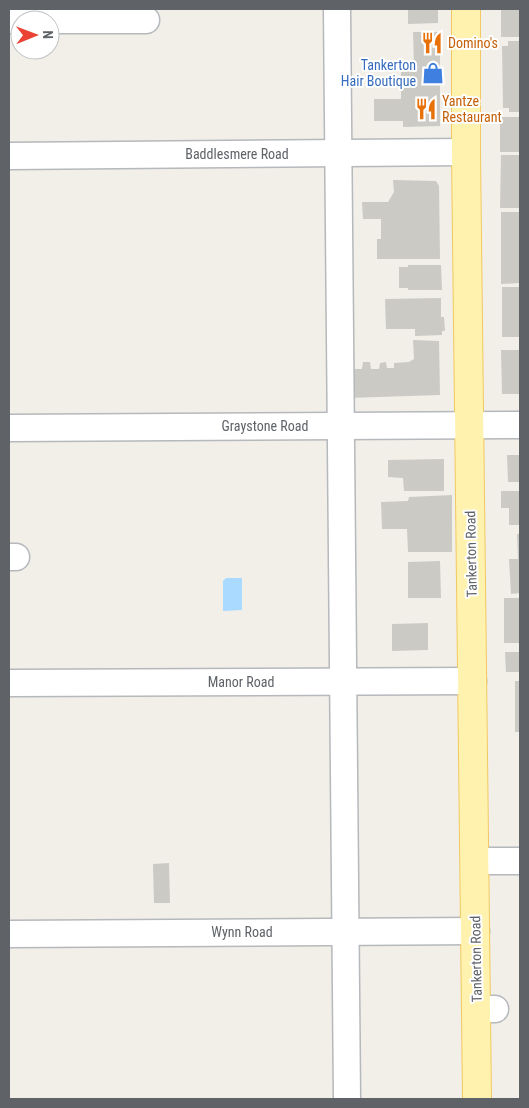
<svg xmlns="http://www.w3.org/2000/svg" width="529" height="1108" viewBox="0 0 529 1108" font-family="'Roboto Condensed',sans-serif">
  <style>
    .water { fill: #aadaff }
    .building { fill: #cccac5 }
    .lines { fill: none; stroke-linecap: round; stroke-linejoin: round }
    .minor-casing { stroke: #b5b8bc; stroke-width: 29 }
    .major-casing { stroke: #f2c960; stroke-width: 30 }
    .minor { stroke: #fff; stroke-width: 26 }
    .major { stroke: #fff2af; stroke-width: 28 }
    .labels { text-anchor: middle; dominant-baseline: central; stroke-width: 4; stroke-linejoin: round; paint-order: stroke }
    .food-label { font-size: 14px; fill: #c56008; stroke: #fff; text-anchor: start }
    .shop-label { font-size: 14px; fill: #366cbe; stroke: #fff; text-anchor: end }
    .street-label { font-size: 14px; fill: #5f6368; stroke: #fff }
  </style>
  <rect width="100%" height="100%" fill="#f1efe8"/>
  <polygon class="water" points="226,578 242,578 242,610 223,611 223,581"/>
  <g class="building">
    <polygon points="408,9 438,9 438,23 408,24"/>
    <rect x="501" y="9" width="19" height="28"/>
    <polygon points="413,32 440,32 440,126 403,127 403,121 374,121 374,99 401,99 401,66 414,66"/>
    <polygon points="508,41 520,41 520,112 509,112 509,108 503,108 502,46 508,46"/>
    <rect x="500" y="117" width="20" height="35"/>
    <polygon points="501,155 520,155 520,208 500,208"/>
    <polygon points="393,180 436,181 439,186 440,259 377,259 377,239 381,239 381,219 363,219 362,202 388,202 394,192"/>
    <polygon points="501,212 520,212 520,283 501,284"/>
    <polygon points="408,265 441,265 442,290 408,290 408,288 399,288 399,267 408,267"/>
    <rect x="502" y="287" width="18" height="50"/>
    <polygon points="441,298 441,317 444,317 445,331 442,331 442,335 415,336 415,329 386,329 385,299"/>
    <polygon points="413,340 439,341 440,395 347,398 346,363 354,362 354,369 362,369 363,362 370,362 371,369 379,369 380,363 386,362 387,368 394,368 394,363 409,362 414,359"/>
    <polygon points="501,350 520,350 520,394 502,394"/>
    <polygon points="507,455 520,455 520,482 508,482"/>
    <polygon points="444,459 444,491 404,491 403,478 388,477 388,460"/>
    <polygon points="501,491 520,491 520,525 509,525 509,508 501,508"/>
    <polygon points="452,495 452,552 408,552 407,529 382,529 381,502 408,501 409,497"/>
    <polygon points="517,534 520,534 520,593 511,594 509,559 518,559"/>
    <polygon points="440,561 441,598 408,598 408,562"/>
    <rect x="504" y="598" width="16" height="45"/>
    <polygon points="428,623 428,650 392,651 392,624"/>
    <polygon points="505,652 520,652 520,672 506,672"/>
    <rect x="515" y="681" width="5" height="51"/>
    <polygon points="169,863 170,903 154,903 153,864"/>
  </g>
  <g class="lines">
    <g class="minor-casing">
      <g id="minor">
        <polyline points="337,9 347,1099"/>
        <polyline points="9,20 146,20"/>
        <polyline points="9,156 466,152"/>
        <polyline points="9,428 520,425"/>
        <polyline points="9,557 16,557"/>
        <polyline points="9,683 473,681"/>
        <polyline points="475,861 520,861"/>
        <polyline points="9,934 476,931"/>
        <polyline points="477,1009 495,1009"/>
      </g>
    </g>
    <g class="major-casing">
      <polyline id="major" points="466,9 466,152 477,1099"/>
    </g>
    <use href="#minor" class="minor"/>
    <use href="#major" class="major"/>
  </g>
  <defs>
    <g id="restaurant-bare" transform="scale(1.725)"><path d="M-5-6h1v4h1v-4h1v4h1v-4h1v5L-1.5 .5V6h-2V.5L-5-1ZM5-6V6H3V1.5H1.5Q1.5-4 5-6Z" fill="#e8710a" stroke="#fff" stroke-width="2.5" paint-order="stroke"/></g>
    <g id="shop-bare" transform="scale(1.725)"><path d="M-5-2.5h2.3a2.7 3.5 0 0 1 5.4 0H5L5.5 6h-11ZM-1.5-2.5h3a1.5 2.3 0 0 0-3 0Z" fill="#3f7fe0" stroke="#fff" stroke-width="2.5" paint-order="stroke"/></g>
  </defs>
  <g fill-rule="evenodd">
    <use href="#restaurant-bare" x="432" y="43"/>
    <use href="#shop-bare" x="433" y="73"/>
    <use href="#restaurant-bare" x="426" y="109"/>
  </g>
  <g class="labels">
    <g class="food-label">
      <text x="448" y="43">Domino's</text>
      <text x="442" y="101">Yantze<tspan x="442" dy="16">Restaurant</tspan></text>
    </g>
    <g class="shop-label">
      <text x="416" y="65">Tankerton<tspan x="416" dy="16">Hair Boutique</tspan></text>
    </g>
    <g class="street-label">
      <text x="237" y="154">Baddlesmere Road</text>
      <text x="265" y="426">Graystone Road</text>
      <text transform="translate(471 554) rotate(-91)">Tankerton Road</text>
      <text x="241" y="682">Manor Road</text>
      <text x="242" y="932">Wynn Road</text>
      <text transform="translate(476 959) rotate(-91)">Tankerton Road</text>
    </g>
  </g>
  <rect width="529" height="1108" fill="none" stroke="#5f6368" stroke-width="20"/>
  <g transform="translate(35 35) rotate(89)"><circle r="24" fill="#ffffff" stroke="#bfc1c3"/>
  <path d="M0-4L9 19L0 12L-9 19Z" fill="#ea4335"/>
  <text y="-8" font-size="14" font-weight="bold" text-anchor="middle" fill="#5f6368">N</text>
  </g>
</svg>
